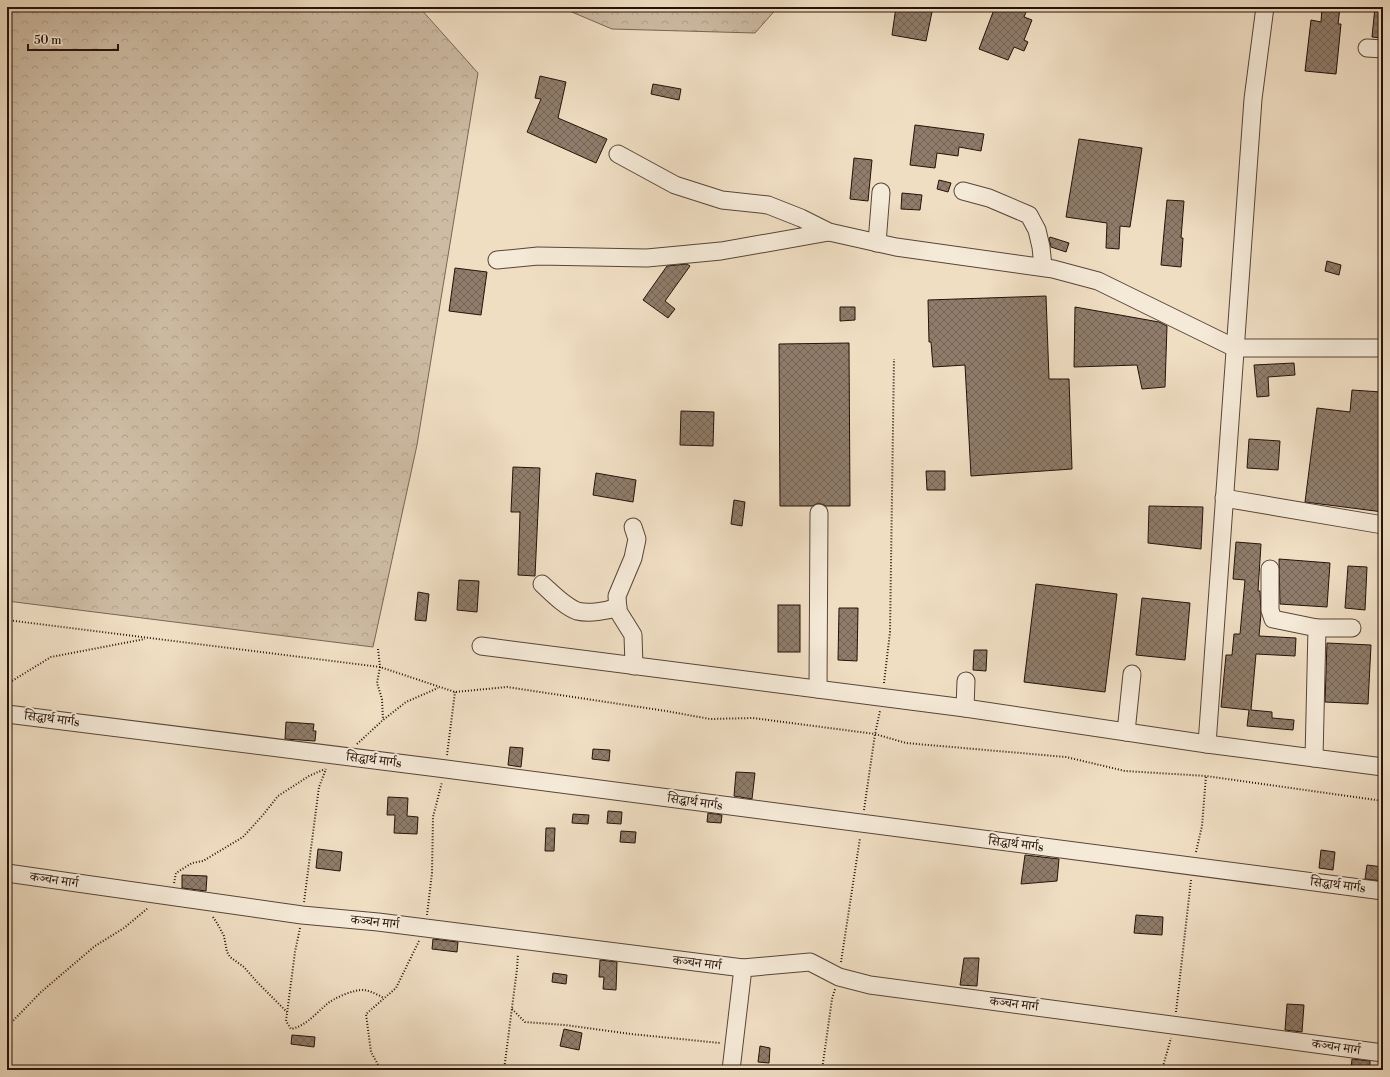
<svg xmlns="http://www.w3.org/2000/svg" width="1390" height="1077" viewBox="0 0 1390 1077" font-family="'Libre Bodoni','Noto Serif Devanagari',serif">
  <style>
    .forest { fill: url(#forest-crowns); stroke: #796656 }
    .building { fill: url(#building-cross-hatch); stroke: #251209 }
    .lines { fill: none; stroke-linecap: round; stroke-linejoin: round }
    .minor-casing { stroke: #584538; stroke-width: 19 }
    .path { stroke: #251209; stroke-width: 2; stroke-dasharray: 1 2; stroke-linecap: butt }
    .minor { stroke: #f5ead8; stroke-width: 17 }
    .labels { text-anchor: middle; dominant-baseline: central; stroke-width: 4; stroke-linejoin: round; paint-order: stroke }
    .street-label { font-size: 13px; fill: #251209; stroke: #f5ead8 }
  </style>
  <defs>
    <pattern id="forest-crowns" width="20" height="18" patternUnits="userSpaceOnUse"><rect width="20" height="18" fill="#cdbba3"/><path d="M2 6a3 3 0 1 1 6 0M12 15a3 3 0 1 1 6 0" fill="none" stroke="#b0a08b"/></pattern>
    <pattern id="building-cross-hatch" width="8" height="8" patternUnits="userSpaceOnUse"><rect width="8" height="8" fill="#8f7c6a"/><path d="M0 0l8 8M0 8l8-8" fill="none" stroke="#756455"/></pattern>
  </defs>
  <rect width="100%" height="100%" fill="#f0dec3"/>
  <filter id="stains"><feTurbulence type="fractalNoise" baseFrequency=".005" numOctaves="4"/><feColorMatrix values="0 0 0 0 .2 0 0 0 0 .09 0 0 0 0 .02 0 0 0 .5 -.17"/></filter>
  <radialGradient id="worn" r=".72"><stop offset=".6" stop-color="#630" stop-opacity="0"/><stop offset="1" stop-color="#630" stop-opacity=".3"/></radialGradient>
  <g class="forest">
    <polygon points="7,7 419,7 478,73 417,445 373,647 7,601"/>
    <polygon points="560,7 778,7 755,33 612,29"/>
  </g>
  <g class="building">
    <polygon points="896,7 933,7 926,41 892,35"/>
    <polygon points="995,7 1028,7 1024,17 1032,20 1024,40 1028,42 1024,51 1014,47 1008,60 979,49"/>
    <polygon points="1322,7 1340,7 1338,24 1341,24 1336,74 1305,71 1311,20 1321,22"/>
    <polygon points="1375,7 1383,7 1383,38 1372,37"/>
    <polygon points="540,76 566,82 558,118 607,139 596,163 527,132 541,99 535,98"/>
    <polygon points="653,84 681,89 679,100 651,94"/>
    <polygon points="915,125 984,134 981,151 959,147 958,156 937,153 935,168 910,165"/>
    <polygon points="1079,139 1142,148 1130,227 1120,226 1119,249 1106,248 1107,223 1066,217"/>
    <polygon points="854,158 872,160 868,201 850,199"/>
    <polygon points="939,180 951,183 948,192 937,189"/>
    <polygon points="902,193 922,195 920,210 901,209"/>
    <polygon points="1167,200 1184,201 1181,238 1183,238 1181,267 1161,265"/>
    <polygon points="1050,237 1069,243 1066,252 1051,247 1049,239"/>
    <polygon points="1327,261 1341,265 1339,275 1325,271"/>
    <polygon points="687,264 690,266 665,301 675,309 668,318 643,300 667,266"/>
    <polygon points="455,268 487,272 481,315 449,311"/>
    <polygon points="1046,296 1049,379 1069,379 1072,469 971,476 965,365 933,367 931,342 929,342 928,300"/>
    <polygon points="840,307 855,307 855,320 840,321"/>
    <polygon points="1075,307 1159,322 1167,326 1165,387 1142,389 1137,365 1074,367"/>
    <polygon points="849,343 850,506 826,506 819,503 812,506 780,506 779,344"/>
    <polygon points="1294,363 1295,375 1268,377 1269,396 1257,397 1254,365"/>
    <polygon points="1352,390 1381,392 1379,416 1383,416 1383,512 1305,502 1317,408 1350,412"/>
    <polygon points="681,411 714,412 713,446 680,445"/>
    <polygon points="1249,439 1280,441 1278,470 1247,468"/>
    <polygon points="513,467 540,468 535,576 518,575 520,512 511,512"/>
    <polygon points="926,471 945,471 945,490 927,490"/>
    <polygon points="596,473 636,480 633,502 593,495"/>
    <polygon points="734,500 745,502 742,526 731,524"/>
    <polygon points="1149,506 1203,507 1201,549 1148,543"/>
    <polygon points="1236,542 1261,544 1258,591 1260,591 1261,614 1259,636 1296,638 1295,656 1256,654 1251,710 1272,712 1272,718 1294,720 1293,730 1247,726 1249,710 1221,707 1226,655 1232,655 1234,634 1240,634 1245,580 1233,579"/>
    <polygon points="1279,559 1330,563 1327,607 1280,604"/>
    <polygon points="1348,566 1367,567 1365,610 1345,608"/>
    <polygon points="459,580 479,581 477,612 457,610"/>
    <polygon points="1036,584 1117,594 1105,692 1024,682"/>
    <polygon points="418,592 429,594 426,621 415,620"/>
    <polygon points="1142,598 1190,603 1185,660 1136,655"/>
    <rect x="778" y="605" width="22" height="47"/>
    <polygon points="839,608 858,608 857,661 838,660"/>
    <polygon points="1327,643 1371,645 1368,704 1325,702"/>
    <polygon points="974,650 987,650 986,671 973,670"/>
    <polygon points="286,722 314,724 313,731 316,731 315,741 285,739"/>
    <polygon points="510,747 523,748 521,767 508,765"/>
    <polygon points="593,749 610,750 609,761 592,759"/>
    <polygon points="736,772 755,773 752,799 734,796"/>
    <polygon points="388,797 408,798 407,816 418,817 417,834 394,833 395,815 387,815"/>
    <polygon points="608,811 622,812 621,824 607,823"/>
    <polygon points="708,813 722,815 721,823 707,822"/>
    <polygon points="573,814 589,815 588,824 572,823"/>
    <polygon points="546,828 555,828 554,851 545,851"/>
    <polygon points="621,831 636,832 635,843 620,842"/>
    <polygon points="318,849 342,852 340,871 316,868"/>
    <polygon points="1321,850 1335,852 1333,870 1319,868"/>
    <polygon points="1025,855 1059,859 1057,881 1021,884"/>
    <polygon points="1367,865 1383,867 1382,881 1365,879"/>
    <polygon points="182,875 207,876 206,891 182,888"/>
    <polygon points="1136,915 1163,917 1162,935 1134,933"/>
    <polygon points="433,939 458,942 457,952 432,949"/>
    <polygon points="964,958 979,958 977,986 960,985"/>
    <polygon points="600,960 617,962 616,990 603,989 604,977 599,977"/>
    <polygon points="553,973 567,975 566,984 552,982"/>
    <polygon points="1287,1004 1304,1005 1302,1032 1285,1030"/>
    <polygon points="564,1029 582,1033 579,1050 560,1046"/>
    <polygon points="292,1035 315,1037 314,1047 291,1044"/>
    <polygon points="760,1046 770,1048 769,1063 758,1062"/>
    <polygon points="1352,1059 1370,1061 1370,1070 1351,1070"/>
  </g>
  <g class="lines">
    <g class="minor-casing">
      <g id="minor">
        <polyline points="1367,48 1383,49"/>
        <polyline points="618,154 675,185 722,200 768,205 801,218 829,232 896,247 1053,269 1098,281 1235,348 1383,348"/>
        <polyline points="963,191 989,198 1029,215 1037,230 1041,247 1043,267"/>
        <polyline points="877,243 881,192"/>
        <polyline points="497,260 538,256 647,258 721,251 829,232"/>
        <polyline points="1224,498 1383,525"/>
        <polyline points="633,527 637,539 633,558 617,596 618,611 633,635 634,666"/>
        <polyline points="1270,569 1270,610 1273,619 1317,628 1314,758"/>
        <path d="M542 584C552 593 564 606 577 611 589 614 607 611 618 607"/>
        <polyline points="1317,628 1352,628"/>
        <polyline points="481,646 965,708 1207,744 1383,767"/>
        <polyline points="818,689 819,513"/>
        <polyline points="965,708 966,681"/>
        <polyline points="7,714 446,769 1383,891"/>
        <polyline points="1126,732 1132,674"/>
        <polyline points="1207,744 1253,99 1265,7"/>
        <polyline points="7,873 302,915 378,922 743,968 810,962 839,977 870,985 1383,1053"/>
        <polyline points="731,1070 743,968"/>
      </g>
    </g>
    <g class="path">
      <polyline points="7,620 380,667 455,692 507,687 666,711 710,719 753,718 875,734 906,743 1066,757 1125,771 1206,776 1383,801"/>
      <polyline points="378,649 380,667 377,683 382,699 383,720"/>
      <polyline points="884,683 890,632 894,359"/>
      <polyline points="7,684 51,657 145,639"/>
      <polyline points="357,744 383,720 406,702 438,688"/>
      <polyline points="447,755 455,692"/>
      <polyline points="864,810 875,734 880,711"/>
      <polyline points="1196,852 1202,826 1206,776"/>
      <polyline points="174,883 176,873 192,863 203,861 243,837 263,815 278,796 309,776 325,769"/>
      <polyline points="304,902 319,787 326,769"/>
      <polyline points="427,915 432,873 433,817 442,782"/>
      <polyline points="213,917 217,923 224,936 227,952 230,957 244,967 257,982 287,1012"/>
      <path d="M300 928 295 952 286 1021 291 1029C306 1026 315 1014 326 1005 333 998 355 989 364 990 371 991 378 995 384 998"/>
      <polyline points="841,962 860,838"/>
      <polyline points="512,1009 525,1022 565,1025 631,1034 720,1043"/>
      <polyline points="1176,1012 1191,880"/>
      <polyline points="7,1027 41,992 95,946 124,928 148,908"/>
      <polyline points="381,1070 371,1052 366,1014 396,988 419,941"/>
      <polyline points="504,1070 517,969 518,954"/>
      <polyline points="822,1070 832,999 835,989"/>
      <polyline points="1162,1070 1171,1038"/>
    </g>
    <use href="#minor" class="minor"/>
  </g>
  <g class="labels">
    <g class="street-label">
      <text transform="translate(52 719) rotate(7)">सिद्धार्थ मार्गs</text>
      <text transform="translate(374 760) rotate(7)">सिद्धार्थ मार्गs</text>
      <text transform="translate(695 802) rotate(8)">सिद्धार्थ मार्गs</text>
      <text transform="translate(1016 844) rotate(7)">सिद्धार्थ मार्गs</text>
      <text transform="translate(54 880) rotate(8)">कञ्चन मार्ग</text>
      <text transform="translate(1338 885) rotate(7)">सिद्धार्थ मार्गs</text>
      <text transform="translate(375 922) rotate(6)">कञ्चन मार्ग</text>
      <text transform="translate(697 963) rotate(7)">कञ्चन मार्ग</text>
      <text transform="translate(1014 1004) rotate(7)">कञ्चन मार्ग</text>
      <text transform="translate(1336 1047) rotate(8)">कञ्चन मार्ग</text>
    </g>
  </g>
  <rect width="1390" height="1077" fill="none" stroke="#f0dec3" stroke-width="24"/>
  <rect x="8" y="8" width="1374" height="1061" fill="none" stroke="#251209" stroke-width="2"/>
  <rect x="12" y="12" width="1366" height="1053" fill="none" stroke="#251209"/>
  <path d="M28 44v6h90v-6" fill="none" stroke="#251209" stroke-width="2"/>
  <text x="34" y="44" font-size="12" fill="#251209" stroke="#f5ead8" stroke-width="3" paint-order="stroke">50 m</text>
  <rect width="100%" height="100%" filter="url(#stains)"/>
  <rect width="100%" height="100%" fill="url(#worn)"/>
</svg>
